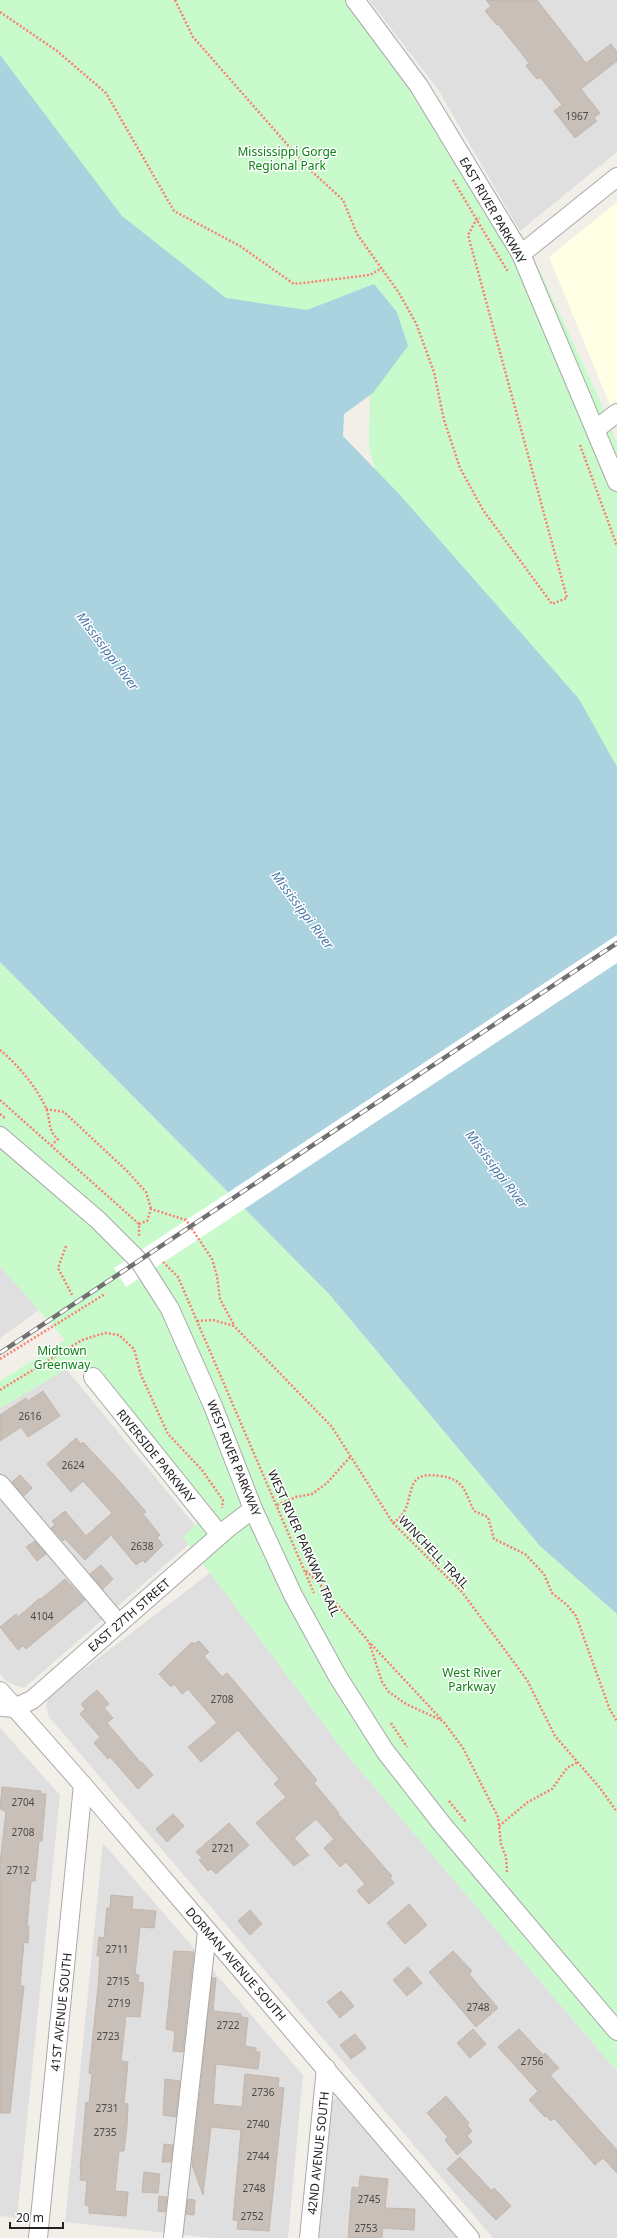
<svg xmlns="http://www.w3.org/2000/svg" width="617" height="2238" viewBox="0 0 617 2238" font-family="'Noto Sans',sans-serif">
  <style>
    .residential { fill: #e0dfdf }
    .education { fill: #ffffe5 }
    .park { fill: #c8facc }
    .water { fill: #aad3df }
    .pier { fill: #fff }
    .building { fill: #c7bfb8; stroke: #c4b6ab }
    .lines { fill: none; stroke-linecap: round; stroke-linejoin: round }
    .minor-casing { stroke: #a9a9a9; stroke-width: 20 }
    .path { stroke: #fa8072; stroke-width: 2.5; stroke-dasharray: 2 2; stroke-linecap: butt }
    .minor { stroke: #fff; stroke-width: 18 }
    .rail-casing { stroke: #707070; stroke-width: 4.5 }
    .rail { stroke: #fff; stroke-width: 3; stroke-dasharray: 9; stroke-linecap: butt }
    .labels { text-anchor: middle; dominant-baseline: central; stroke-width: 3; stroke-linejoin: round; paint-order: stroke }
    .number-label { font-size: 10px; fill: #4b4948 }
    .park-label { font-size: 12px; fill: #0c8416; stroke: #fff }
    .street-label { font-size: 12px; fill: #222; stroke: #fff }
    .water-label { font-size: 13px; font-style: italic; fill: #4a7aab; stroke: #fff }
  </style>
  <rect width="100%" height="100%" fill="#f2efe9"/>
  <g class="residential">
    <polygon points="369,0 617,0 617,152 520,231 437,88"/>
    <polygon points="0,1266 39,1310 0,1338"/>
    <polygon points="66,1369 193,1523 197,1531 196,1538 24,1688 7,1682 0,1674 0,1408"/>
    <polygon points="211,1572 346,1754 617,2071 617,2238 493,2238 49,1717 46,1705 49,1696"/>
    <polygon points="0,1728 60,1795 17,2218 0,2216"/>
    <polygon points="103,1843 303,2075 288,2238 213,2238 65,2222"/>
    <polygon points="338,2097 344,2099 458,2238 319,2238 330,2110 333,2101"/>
  </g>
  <polygon class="education" points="617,202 617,422 549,257"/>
  <g class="park">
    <polygon points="0,0 368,0 438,100 539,269 597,394 617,443 617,793 381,494 369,446 370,396 396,352 210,303 0,100"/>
    <polygon points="0,962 329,1294 540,1546 617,1614 617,2071 346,1754 183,1537 213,1509 82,1360 0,1408 0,1381 65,1340 0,1266"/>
  </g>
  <polygon class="water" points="0,55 122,216 226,298 307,310 374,284 397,312 408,346 373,393 344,414 343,436 400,495 579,699 617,767 617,1614 540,1546 329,1294 0,962"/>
  <polygon class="pier" points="617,935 617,963 126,1287 114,1268"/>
  <g class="building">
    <polygon points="486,0 537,0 586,63 611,44 617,52 617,61 581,89 600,113 594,118 597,121 575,138 554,111 562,105 540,77 537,79 526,66 529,63 498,24 497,25 485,11 491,6"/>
    <polygon points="43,1391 60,1416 28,1437 21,1427 0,1441 0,1415 26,1398 28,1401"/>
    <polygon points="76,1438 81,1444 83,1442 123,1485 146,1512 143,1514 160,1535 157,1538 163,1545 145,1563 143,1560 136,1565 111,1535 85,1560 65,1539 63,1541 51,1528 55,1525 52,1521 65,1511 86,1536 112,1513 83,1481 71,1492 47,1464"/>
    <polygon points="20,1475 32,1488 24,1496 12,1482"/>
    <polygon points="35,1541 46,1554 37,1561 26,1547"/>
    <polygon points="101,1565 113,1579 103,1589 90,1574"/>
    <polygon points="65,1579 85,1600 26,1649 23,1646 18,1650 0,1627 16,1614 18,1617 40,1598 41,1599"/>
    <polygon points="199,1641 209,1652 204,1656 222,1677 227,1673 244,1693 317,1780 314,1783 339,1813 338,1814 392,1876 390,1878 394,1883 369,1904 357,1891 365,1884 346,1862 340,1867 324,1848 334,1839 316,1819 294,1838 309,1855 294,1866 256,1823 286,1797 274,1784 279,1779 238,1730 201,1762 188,1747 217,1723 188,1689 182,1694 174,1684 171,1687 159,1674 192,1642 194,1644"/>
    <polygon points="97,1690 109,1704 104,1708 113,1718 107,1723 141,1763 142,1762 153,1775 138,1789 110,1757 108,1759 94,1743 100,1737 80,1714 85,1709 81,1704"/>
    <polygon points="2,1787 41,1791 41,1794 46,1794 42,1841 39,1841 35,1881 31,1881 27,1926 29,1926 28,1943 24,1942 20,1986 24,1986 10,2113 0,2113 0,1863 6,1812 0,1809"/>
    <polygon points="173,1814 184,1826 167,1842 156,1829"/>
    <polygon points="229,1823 249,1845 216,1874 211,1869 208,1871 199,1860 202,1858 196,1852"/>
    <polygon points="111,1895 133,1897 132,1909 156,1911 154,1928 140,1927 135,1974 139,1975 138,1982 144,1983 140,2017 126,2016 121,2061 128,2062 124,2103 128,2104 127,2126 124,2151 119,2151 115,2191 128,2192 126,2216 89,2213 89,2206 85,2205 87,2181 80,2180 81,2169 80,2169 86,2102 89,2103 92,2074 89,2073 98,1987 100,1956 97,1956 99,1937 104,1938 107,1908 110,1908"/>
    <polygon points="409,1904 427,1925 405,1944 387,1923"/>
    <polygon points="250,1910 262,1924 250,1935 238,1921"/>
    <polygon points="174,1951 194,1952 183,2052 173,2051 175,2031 166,2029"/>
    <polygon points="453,1951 472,1971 469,1974 498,2008 476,2027 429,1972"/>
    <polygon points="408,1967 422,1983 407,1996 393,1980"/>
    <polygon points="212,1978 216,1978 213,2011 241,2014 241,2017 248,2018 245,2046 256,2048 256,2052 260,2052 258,2069 216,2064 213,2104 242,2107 245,2074 279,2078 278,2087 284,2088 269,2231 237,2229 238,2221 233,2220 241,2130 211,2127 203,2195 192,2165"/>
    <polygon points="341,1991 354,2006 340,2018 327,2002"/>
    <polygon points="473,2029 486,2044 470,2058 457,2043"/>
    <polygon points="519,2029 543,2055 545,2053 559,2068 550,2075 617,2150 617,2173 603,2158 595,2165 554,2118 551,2121 546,2116 545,2117 529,2100 538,2091 498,2047"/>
    <polygon points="355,2034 366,2048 351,2059 340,2045"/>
    <polygon points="165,2079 180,2081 176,2117 163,2115"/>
    <polygon points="446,2096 469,2123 467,2125 472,2131 467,2136 472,2142 457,2155 445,2140 448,2137 427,2113"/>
    <polygon points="164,2144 173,2145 171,2162 162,2162"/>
    <polygon points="460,2157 492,2191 494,2188 511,2206 496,2220 447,2169"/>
    <polygon points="144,2172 160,2174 158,2193 142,2192"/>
    <polygon points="360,2176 388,2179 385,2208 415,2209 414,2230 383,2228 382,2238 348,2238 352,2187 359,2188"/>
    <polygon points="159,2196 167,2197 165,2212 158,2211"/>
    <polygon points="188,2199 195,2200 194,2215 186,2214"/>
  </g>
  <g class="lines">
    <g class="minor-casing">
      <g id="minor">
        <polyline points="355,0 419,86 521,254 617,482"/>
        <polyline points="521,254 617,177"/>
        <polyline points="596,429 617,413"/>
        <polyline points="0,1136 98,1220 140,1262 149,1276 170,1309 213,1406 253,1509 293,1595 338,1677 385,1751 442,1824 617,2031"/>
        <polyline points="93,1377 220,1535"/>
        <polyline points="0,1484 119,1624"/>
        <polyline points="0,1691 83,1785 470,2238"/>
        <polyline points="3,1707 14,1708 32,1700 228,1528 253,1509"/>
        <polyline points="38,2238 83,1785"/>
        <polyline points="173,2238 207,1932"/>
        <polyline points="309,2238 326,2068"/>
      </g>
    </g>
    <g class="path">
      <polyline points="175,0 193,37 307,167 343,200 357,234 399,293 416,323 434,372 444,420 460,468 483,510 552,604 567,598 468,235 476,220 480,218"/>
      <polyline points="0,12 57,51 106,93 174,211 240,246 294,284 370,275 382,268"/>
      <polyline points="453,180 508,272"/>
      <polyline points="580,445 617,546"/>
      <path d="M0 1050C18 1065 36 1086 46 1108 51 1119 47 1130 58 1139L52 1145"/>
      <polyline points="0,1100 139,1224 139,1236"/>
      <polyline points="46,1109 64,1112 127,1171 146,1192 151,1209"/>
      <polyline points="0,1114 6,1119"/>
      <polyline points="139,1224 147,1221 151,1209 186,1220 212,1259 217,1276 220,1299 234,1325"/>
      <polyline points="66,1246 58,1268 72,1295"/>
      <polyline points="163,1262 178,1277 314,1593"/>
      <polyline points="197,1321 213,1320 234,1326 332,1427 393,1523 462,1592 527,1680 555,1736 600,1788 617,1812"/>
      <polyline points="0,1359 105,1294"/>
      <polyline points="0,1390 82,1340 105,1333 119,1335 134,1349 141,1375 168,1434 202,1470 223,1500 222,1508"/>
      <polyline points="277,1505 296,1497 312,1494 327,1483 351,1456"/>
      <path d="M393 1523C421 1506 397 1469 440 1476 464 1479 464 1490 474 1511L488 1517 494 1539 525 1554 544 1574 552 1593 567 1605 576 1616 610 1710 617 1721"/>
      <polyline points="306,1571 318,1582 369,1642 382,1682 389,1692 406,1704 443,1721 463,1748 498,1817 501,1844 506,1857 507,1872"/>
      <polyline points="371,1644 441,1719"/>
      <polyline points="391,1723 407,1747"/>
      <polyline points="449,1801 466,1822"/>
      <polyline points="499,1826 528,1802 552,1789 567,1768 578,1762"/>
    </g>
    <use href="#minor" class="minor"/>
    <g class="rail-casing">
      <polyline id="rail" points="0,1353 617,943"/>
    </g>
    <use href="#rail" class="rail"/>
  </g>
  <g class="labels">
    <g class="number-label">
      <text x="577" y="116">1967</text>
      <text x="30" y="1416">2616</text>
      <text x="73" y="1465">2624</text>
      <text x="142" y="1546">2638</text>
      <text x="42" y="1616">4104</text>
      <text x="222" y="1699">2708</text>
      <text x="23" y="1802">2704</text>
      <text x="23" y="1832">2708</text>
      <text x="223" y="1848">2721</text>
      <text x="18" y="1870">2712</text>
      <text x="117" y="1949">2711</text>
      <text x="118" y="1981">2715</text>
      <text x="119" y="2003">2719</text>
      <text x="478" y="2007">2748</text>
      <text x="228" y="2025">2722</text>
      <text x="108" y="2036">2723</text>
      <text x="532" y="2061">2756</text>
      <text x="263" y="2092">2736</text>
      <text x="107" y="2108">2731</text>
      <text x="258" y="2124">2740</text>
      <text x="105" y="2132">2735</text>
      <text x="258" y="2156">2744</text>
      <text x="254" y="2188">2748</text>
      <text x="369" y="2199">2745</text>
      <text x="252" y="2216">2752</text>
      <text x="366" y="2228">2753</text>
    </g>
    <g class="park-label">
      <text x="287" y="151">Mississippi Gorge<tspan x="287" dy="14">Regional Park</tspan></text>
      <text x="62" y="1350">Midtown<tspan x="62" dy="14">Greenway</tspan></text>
      <text x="472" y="1672">West River<tspan x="472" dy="14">Parkway</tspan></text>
    </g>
    <g class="street-label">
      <text transform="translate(493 210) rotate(60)">EAST RIVER PARKWAY</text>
      <text transform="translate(156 1456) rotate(51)">RIVERSIDE PARKWAY</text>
      <text transform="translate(234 1458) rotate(68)">WEST RIVER PARKWAY</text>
      <text transform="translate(304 1543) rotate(66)">WEST RIVER PARKWAY TRAIL</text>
      <text transform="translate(434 1552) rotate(46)">WINCHELL TRAIL</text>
      <text transform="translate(129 1615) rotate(-41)">EAST 27TH STREET</text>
      <text transform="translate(236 1964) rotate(49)">DORMAN AVENUE SOUTH</text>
      <text transform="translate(61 2012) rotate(-84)">41ST AVENUE SOUTH</text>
      <text transform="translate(318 2153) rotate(-84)">42ND AVENUE SOUTH</text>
    </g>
    <g class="water-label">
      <text transform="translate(108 651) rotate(53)">Mississippi River</text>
      <text transform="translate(303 910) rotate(53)">Mississippi River</text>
      <text transform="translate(497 1169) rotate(53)">Mississippi River</text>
    </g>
  </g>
  <path d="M10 2222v6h53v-6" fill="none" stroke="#222222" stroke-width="2"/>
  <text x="16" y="2222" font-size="12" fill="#222222" stroke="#ffffff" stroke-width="3" paint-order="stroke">20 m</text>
</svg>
